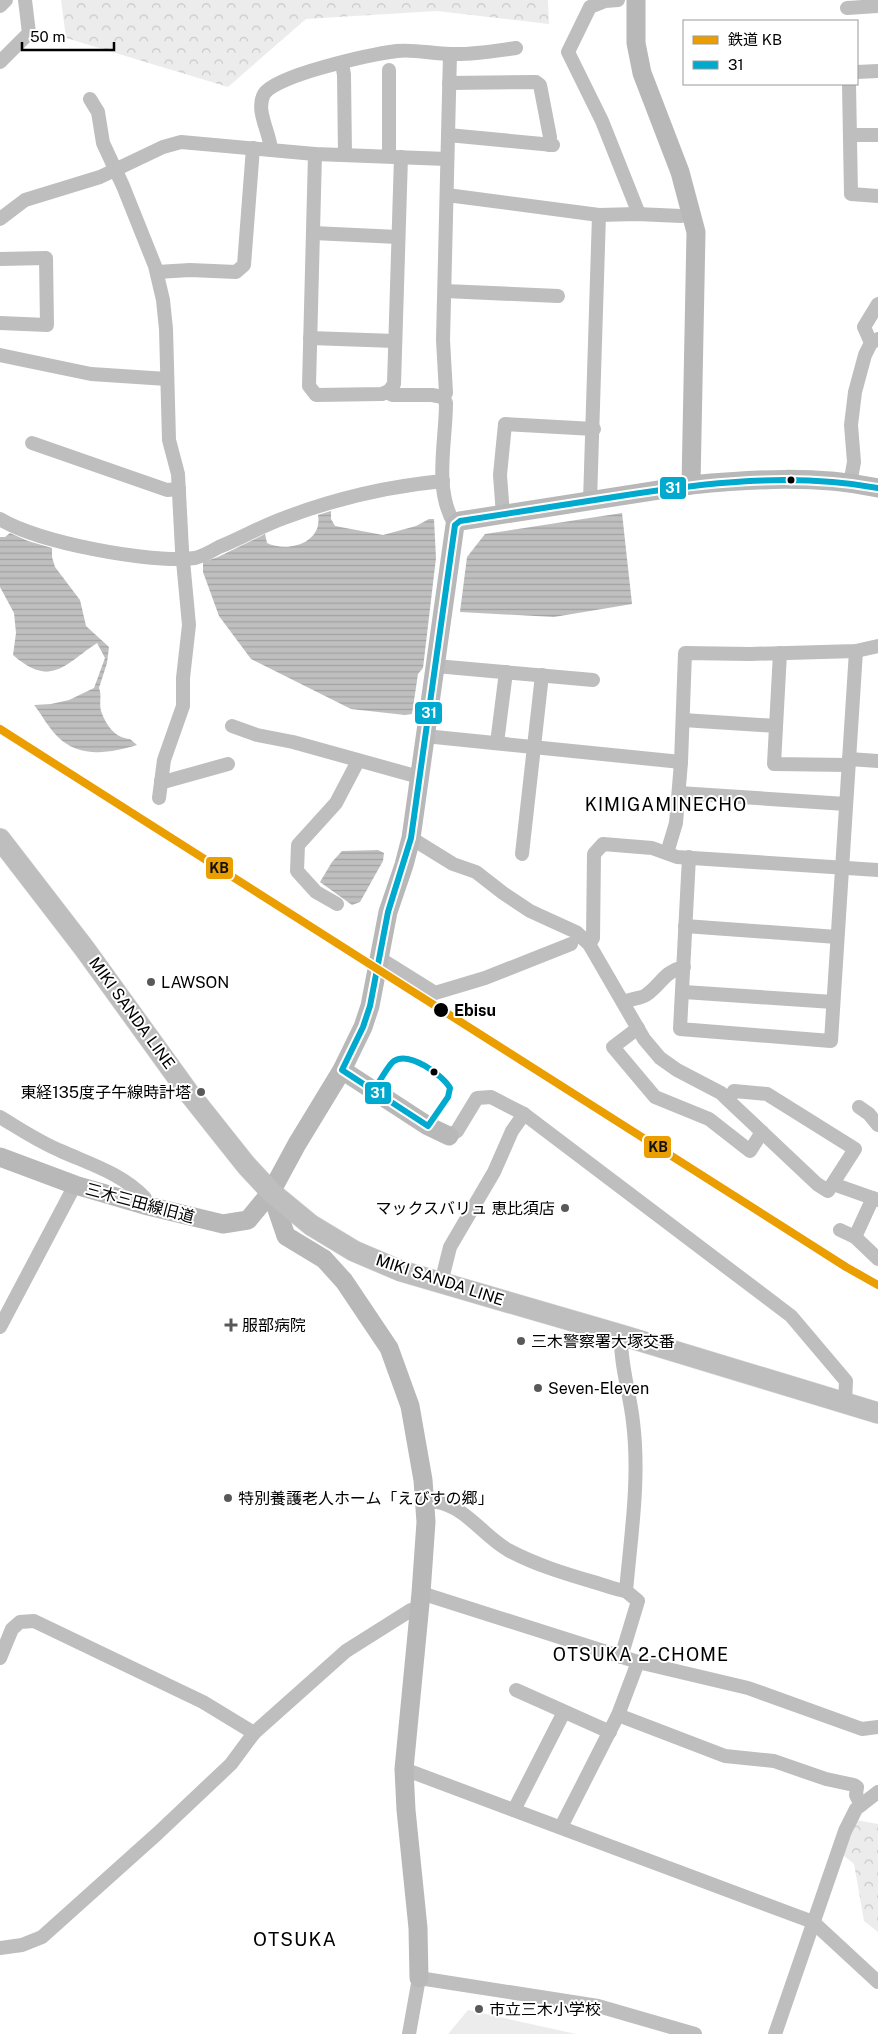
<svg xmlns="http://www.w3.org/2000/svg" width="878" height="2034" viewBox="0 0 878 2034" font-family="'Public Sans','Noto Sans JP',sans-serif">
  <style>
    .grass { fill: #ececec }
    .forest { fill: url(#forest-crowns) }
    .water { fill: url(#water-rules) }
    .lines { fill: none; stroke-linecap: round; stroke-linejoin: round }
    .primary-casing { stroke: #dbdbdb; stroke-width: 22 }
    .street { stroke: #bebebe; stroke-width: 14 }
    .secondary { stroke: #b8b8b8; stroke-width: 19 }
    .primary { stroke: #bebebe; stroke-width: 21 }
    .bus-1-casing { stroke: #fff; stroke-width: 10 }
    .bus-1 { stroke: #00a9ce; stroke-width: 6 }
    .rail-1-casing { stroke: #fff; stroke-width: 11 }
    .rail-1 { stroke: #eb9e00; stroke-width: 8 }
    .bus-dot { fill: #000; stroke: #fff; stroke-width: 2 }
    .poi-dot { fill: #595959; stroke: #fff; stroke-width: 2 }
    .labels { text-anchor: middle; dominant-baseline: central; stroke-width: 4; stroke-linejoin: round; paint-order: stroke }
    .poi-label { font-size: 16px; fill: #000; stroke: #fff; text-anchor: start }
    .stop-label { font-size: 16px; font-weight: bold; fill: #000; stroke: #fff; text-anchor: start }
    .street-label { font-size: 16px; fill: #000; stroke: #fff }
    .neighbourhood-label { font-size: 18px; letter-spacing: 1px; fill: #000; stroke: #fff }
    .quarter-label { font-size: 19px; letter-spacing: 1px; fill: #000; stroke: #fff }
    .line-badge { stroke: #fff; stroke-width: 2 }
    .badge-label { font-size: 14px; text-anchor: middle; font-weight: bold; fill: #fff }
    .pale-badge-label { font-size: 14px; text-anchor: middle; font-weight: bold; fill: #111 }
  </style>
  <defs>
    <pattern id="forest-crowns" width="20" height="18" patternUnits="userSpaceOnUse" patternTransform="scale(1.25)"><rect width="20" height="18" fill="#ececec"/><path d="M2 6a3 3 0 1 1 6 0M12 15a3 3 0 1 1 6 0" fill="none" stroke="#c9c9c9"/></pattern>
    <pattern id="water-rules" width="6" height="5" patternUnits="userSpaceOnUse" patternTransform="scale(1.25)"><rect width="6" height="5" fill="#bfbfbf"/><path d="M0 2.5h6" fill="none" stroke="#a2a2a2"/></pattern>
  </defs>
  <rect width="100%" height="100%" fill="#fff"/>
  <polygon class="grass" points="468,2010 576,2034 448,2034"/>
  <g class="forest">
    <polygon points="61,0 548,0 549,24 437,11 306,19 228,87 66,38"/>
    <polygon points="856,1820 878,1824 878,1932 864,1921 854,1864 843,1855"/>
  </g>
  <g class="water">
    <path d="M331 511V519L335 526 383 535 416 526 429 519H434L436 558 423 668 418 674 412 714 405 715 351 709 251 659 219 616 203 572V562L218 557 265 534 267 543C288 553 323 543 318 515Z"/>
    <polygon points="622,513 632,604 554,617 460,612 467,557 485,534"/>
    <path d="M10 533 28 541 52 548V557L55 567 80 600 86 626 109 647 107 663 99 688C102 695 99 703 101 711 106 725 115 738 130 739L137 745C110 753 79 759 57 736 48 727 42 715 34 705L51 704 69 700 94 688 105 658 97 643C64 665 51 688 13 655L16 633 14 613 0 587V537H5Z"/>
    <polygon points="378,850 384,853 383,861 360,902 352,905 320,882 332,862 342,851"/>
  </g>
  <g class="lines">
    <g class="primary-casing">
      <polyline id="primary" points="0,839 84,948 188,1092 246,1165 271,1192 311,1225 354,1251 401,1271 621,1335 878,1413"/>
    </g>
    <g class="street">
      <polyline points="618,0 605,1 590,7 568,52 602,121 637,209 637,214"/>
      <polyline points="0,6 6,0"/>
      <polyline points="847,8 878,6"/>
      <polyline points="0,62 29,33 25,0"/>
      <polyline points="342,63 344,75 345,155"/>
      <polyline points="857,72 878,71"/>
      <polyline points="449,83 536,82 540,85 550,137 549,145"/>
      <polyline points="849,84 851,194 878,196"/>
      <polyline points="90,99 98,112 103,143 123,186 155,266 163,300 166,329 169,440 178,474 182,550 189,625 183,678 183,706 164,760 159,798"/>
      <polyline points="448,135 553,145"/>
      <polyline points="850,135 878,135"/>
      <path d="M271 150C270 132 255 111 264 94 275 75 373 54 397 51 415 49 433 54 451 54 472 55 494 51 516 48"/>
      <polyline points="315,154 309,386 316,395 382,394 389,391 394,384 401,157"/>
      <polyline points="389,156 389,70"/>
      <polyline points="447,195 599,215 637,214 681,216 691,214"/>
      <polyline points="0,219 25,200 100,177 163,147 181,142 315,154 447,159"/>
      <polyline points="313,233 398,237"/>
      <polyline points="0,259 46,258 47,325 0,323"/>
      <polyline points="157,272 190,270 236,272 244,265 253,148"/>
      <polyline points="445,291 558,296"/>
      <polyline points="310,338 395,341"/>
      <polyline points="871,343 864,327 878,304"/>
      <polyline points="0,355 91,374 167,379"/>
      <path d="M389 391 392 395H432L443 397 446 403C446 443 433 489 455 525"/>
      <polyline points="443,397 446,393 443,340 450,54"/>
      <polyline points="32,443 167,490 179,489"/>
      <polyline points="850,484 854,462 851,425 855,392 865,355 871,343 878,339"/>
      <polyline points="590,501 599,215"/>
      <polyline points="503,515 500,475 505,424 594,429"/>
      <path d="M0 519C37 542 151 564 195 558 203 556 212 551 219 547 241 538 262 526 284 518 334 499 390 486 443 481"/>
      <polyline points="780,653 774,764 848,765"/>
      <polyline points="436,666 593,680"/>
      <polyline points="683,720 776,726"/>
      <polyline points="232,726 257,735 293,742 419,777"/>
      <polyline points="425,736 681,762"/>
      <polyline points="497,743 506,672"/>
      <polyline points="849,759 878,761"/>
      <polyline points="161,781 167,781 228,764"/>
      <polyline points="679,793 846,804"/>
      <polyline points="411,838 453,864 476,872 503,893 530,911 576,932 589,944 644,1039 660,1058 677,1070 721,1093 728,1100 817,1184 828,1191 855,1149 767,1094 734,1091 728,1100"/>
      <polyline points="667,853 676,823 681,762 685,653 750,654 856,651 878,646"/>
      <polyline points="522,854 542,675"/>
      <polyline points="689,857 680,1029 831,1041 856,651"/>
      <polyline points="337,904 316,892 297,871 298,845 336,803 358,761"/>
      <polyline points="685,926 837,937"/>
      <polyline points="589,944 593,938 594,854 603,844 652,848 677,857 878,870"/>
      <polyline points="379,958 435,993 485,978 571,944"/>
      <polyline points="684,992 833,1002"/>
      <path d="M624 1002C631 998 640 999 646 995 661 985 664 971 684 967"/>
      <polyline points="638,1028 613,1047 655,1097 709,1119 750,1151 762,1132"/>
      <polyline points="859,1107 869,1114 878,1125"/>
      <path d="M0 1117C20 1129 39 1142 61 1151 90 1164 123 1174 145 1198L144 1205"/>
      <polyline points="449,1136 457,1131 477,1098 491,1097 524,1114 791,1316 846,1381 845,1403"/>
      <polyline points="833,1184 878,1200"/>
      <polyline points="840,1230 855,1237 878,1259"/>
      <polyline points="855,1237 873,1198"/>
      <polyline points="441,1283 450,1247 494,1172 512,1131 524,1114"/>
      <polyline points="0,1327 75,1185"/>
      <path d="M425 1501C462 1500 479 1533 508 1550 536 1565 566 1574 597 1583 607 1586 616 1590 626 1591"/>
      <polyline points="421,1593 638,1662 748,1688 862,1729 878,1727"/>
      <path d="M621 1657 638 1601 626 1591C631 1535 640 1478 633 1422 630 1393 620 1365 621 1335"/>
      <polyline points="0,1658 12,1629 20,1622 34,1621 203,1702 254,1733"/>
      <polyline points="516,1690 610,1732"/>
      <polyline points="618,1715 725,1756 774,1761 826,1779 854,1785 857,1787 856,1795 861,1805"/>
      <polyline points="404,1769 813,1922 878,1982"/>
      <polyline points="514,1810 564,1712"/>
      <polyline points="561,1827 618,1715 638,1662"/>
      <polyline points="0,1948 22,1945 42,1937 158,1833 231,1764 254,1733 346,1651 411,1610 419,1610"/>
      <polyline points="409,2034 419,1978 598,2006 695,2034"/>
      <polyline points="775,2034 845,1831 856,1809 878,1792"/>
    </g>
    <g class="secondary">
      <polyline points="636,0 636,43 642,73 680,172 696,232 691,485"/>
      <polyline points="342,1070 428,1126 449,1136"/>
      <path d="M0 1157 75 1185 144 1205 223 1224 248 1220 271 1192 297 1144 342 1070 363 1027 370 1006 388 912 404 865 411 838 455 525 460 521 473 519 691 485C753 479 817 475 878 488"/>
      <polyline points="271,1192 286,1236 324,1259 344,1281 389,1348 410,1406 423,1480 426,1522 421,1593 404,1769 406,1810 418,1928 419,1978"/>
    </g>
    <use href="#primary" class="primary"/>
    <g class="bus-1-casing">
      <path id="bus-1" d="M374 1090C379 1083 388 1065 394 1061 409 1051 443 1075 450 1088L448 1097 428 1126 342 1070 363 1027 370 1006 388 912 411 838 455 525 460 521C511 513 563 505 614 497 702 483 789 472 878 488"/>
    </g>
    <use href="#bus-1" class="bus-1"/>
    <g class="rail-1-casing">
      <polyline id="rail-1" points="0,729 846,1267 878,1285"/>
    </g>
    <use href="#rail-1" class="rail-1"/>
  </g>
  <g class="bus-dot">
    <circle cx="791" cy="480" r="4.5"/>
    <circle cx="441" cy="1010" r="8"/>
    <circle cx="434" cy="1072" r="4.5"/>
  </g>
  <g class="poi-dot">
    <circle cx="151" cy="982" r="5"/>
    <circle cx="201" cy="1092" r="5"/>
    <circle cx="565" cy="1208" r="5"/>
    <path d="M228.5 1317.5h5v5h5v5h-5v5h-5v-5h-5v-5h5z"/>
    <circle cx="521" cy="1341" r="5"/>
    <circle cx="538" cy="1388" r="5"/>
    <circle cx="228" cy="1498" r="5"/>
    <circle cx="479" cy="2009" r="5"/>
  </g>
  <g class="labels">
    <g class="poi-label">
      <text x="161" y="982">LAWSON</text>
      <text x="191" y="1092" text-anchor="end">東経135度子午線時計塔</text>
      <text x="555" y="1208" text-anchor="end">マックスバリュ 恵比須店</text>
      <text x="242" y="1325">服部病院</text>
      <text x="531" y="1341">三木警察署大塚交番</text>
      <text x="548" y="1388">Seven-Eleven</text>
      <text x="238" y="1498">特別養護老人ホーム「えびすの郷」</text>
      <text x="489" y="2009">市立三木小学校</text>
    </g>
    <g class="stop-label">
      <text x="454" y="1010">Ebisu</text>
    </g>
    <g class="street-label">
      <text transform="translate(132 1013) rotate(54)">MIKI SANDA LINE</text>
      <text transform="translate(140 1203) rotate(15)">三木三田線旧道</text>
      <text transform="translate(440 1280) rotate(18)">MIKI SANDA LINE</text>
    </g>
    <g class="neighbourhood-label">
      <text x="666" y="804">KIMIGAMINECHO</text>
      <text x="641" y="1654">OTSUKA 2-CHOME</text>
    </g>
    <g class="quarter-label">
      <text x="295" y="1939">OTSUKA</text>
    </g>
  </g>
  <g class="line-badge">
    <rect x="659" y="476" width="28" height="24" rx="5" fill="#00a9ce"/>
    <rect x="414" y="701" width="29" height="24" rx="5" fill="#00a9ce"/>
    <rect x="205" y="856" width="29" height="24" rx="5" fill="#eb9e00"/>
    <rect x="364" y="1081" width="28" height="24" rx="5" fill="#00a9ce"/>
    <rect x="643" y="1135" width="29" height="24" rx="5" fill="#eb9e00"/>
  </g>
  <g class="badge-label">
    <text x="673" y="493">31</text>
    <text x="429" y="718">31</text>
    <text x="378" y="1098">31</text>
  </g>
  <g class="pale-badge-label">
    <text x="219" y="873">KB</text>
    <text x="658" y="1152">KB</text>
  </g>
  <rect x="683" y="20" width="175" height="65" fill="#ffffff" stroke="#999999"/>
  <rect x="693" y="36" width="25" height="8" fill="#eb9e00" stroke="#999999"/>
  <text x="728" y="45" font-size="15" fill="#000000">鉄道 KB</text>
  <rect x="693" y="61" width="25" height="8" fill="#00a9ce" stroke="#999999"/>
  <text x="728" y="70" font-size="15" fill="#000000">31</text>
  <path d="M22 42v8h92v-8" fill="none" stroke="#000000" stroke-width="2.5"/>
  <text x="30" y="42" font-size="15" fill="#000000" stroke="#ffffff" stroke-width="4" paint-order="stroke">50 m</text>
</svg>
